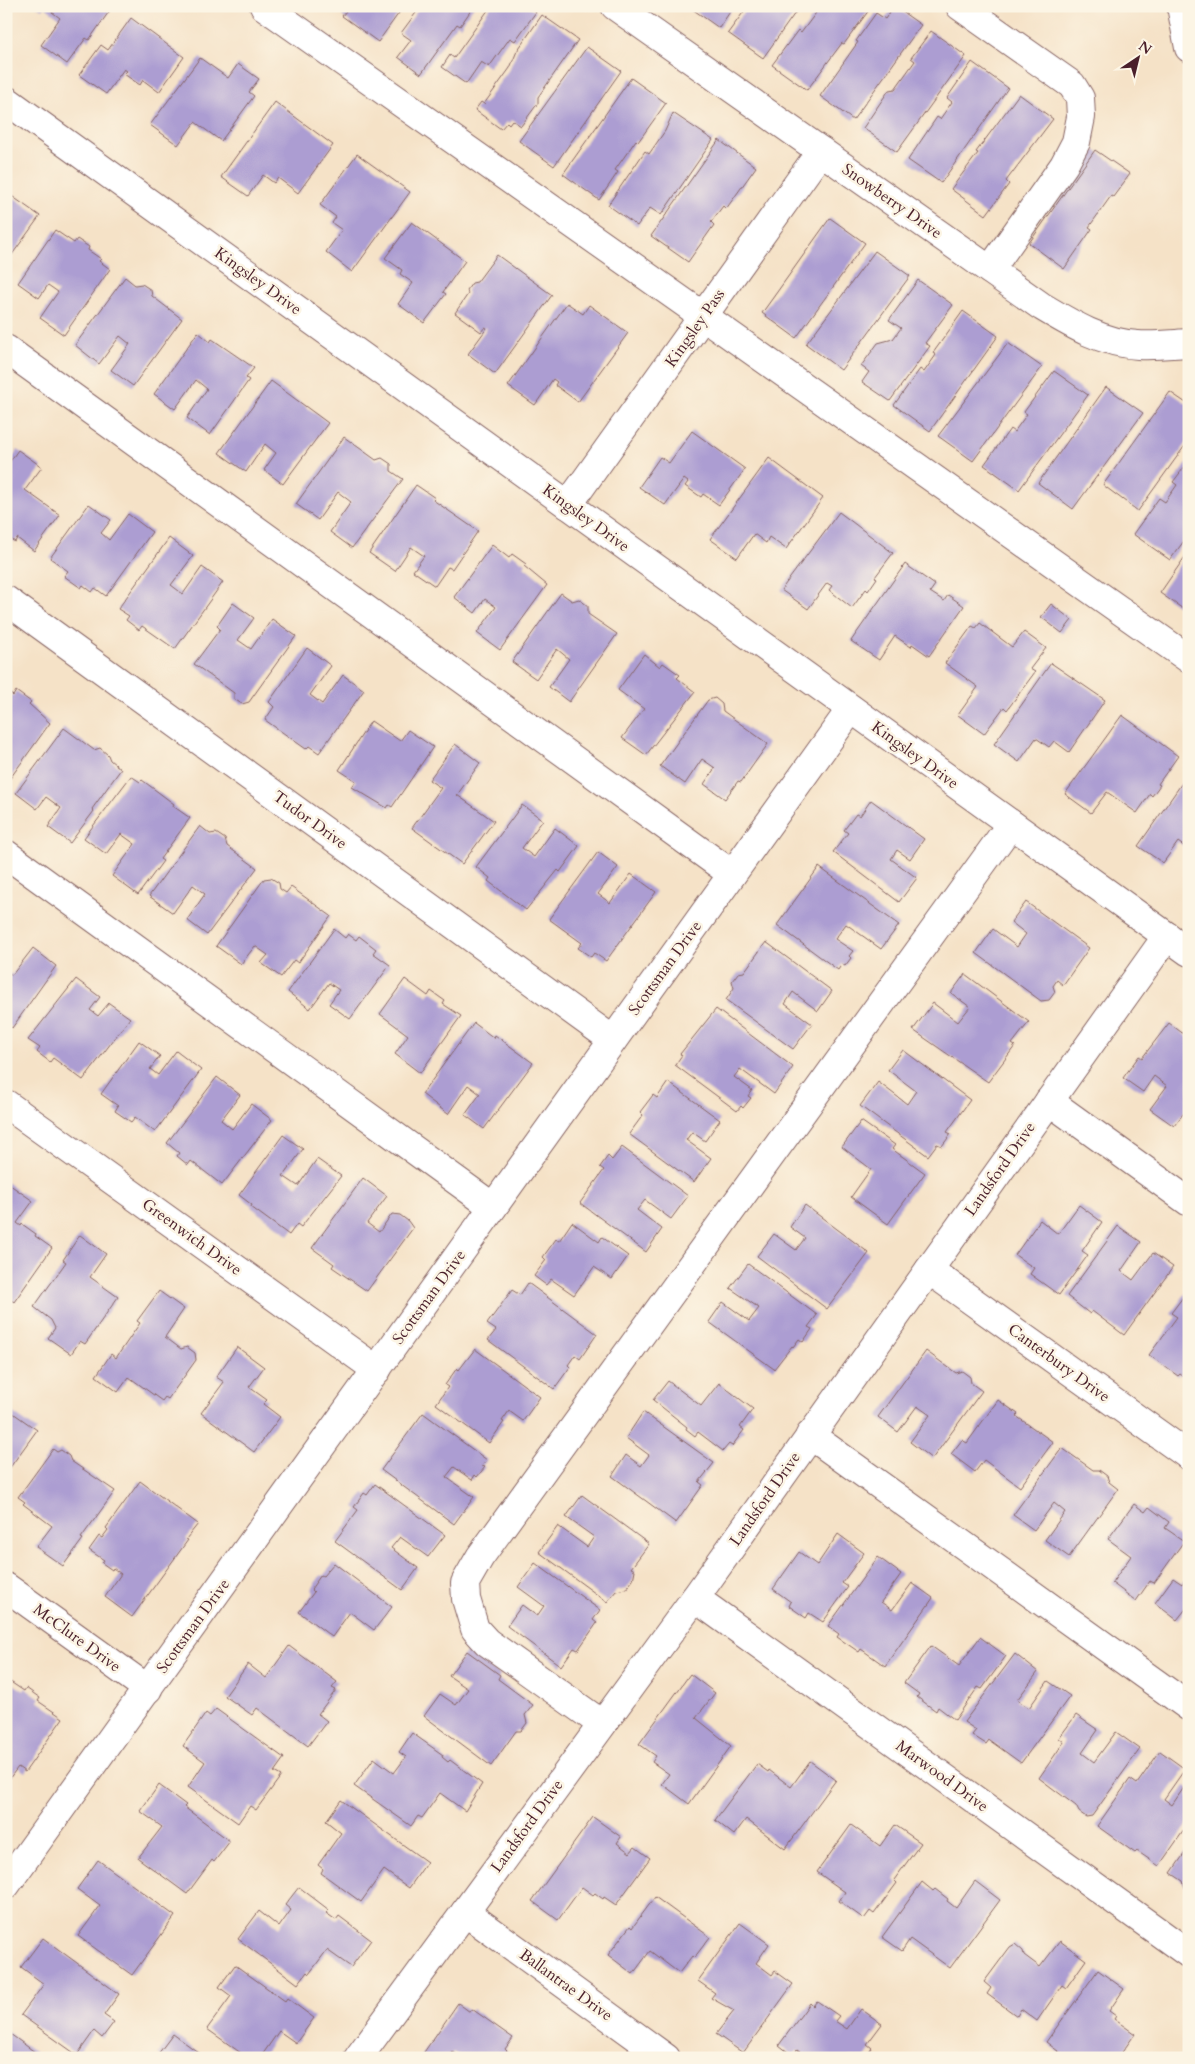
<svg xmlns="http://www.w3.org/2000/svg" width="1195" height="2064" viewBox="0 0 1195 2064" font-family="Cardo,serif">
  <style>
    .building { fill: #ac9dd2 }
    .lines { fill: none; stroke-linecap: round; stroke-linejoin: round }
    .minor-casing { stroke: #866362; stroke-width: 30 }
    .minor { stroke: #fff; stroke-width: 28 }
    .labels { text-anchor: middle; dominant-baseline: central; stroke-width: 5; stroke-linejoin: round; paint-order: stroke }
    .street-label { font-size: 16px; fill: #4a1f2b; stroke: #fcf5e5 }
  </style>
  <rect width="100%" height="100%" fill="#fcf5e5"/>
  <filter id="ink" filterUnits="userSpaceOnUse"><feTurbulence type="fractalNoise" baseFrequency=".02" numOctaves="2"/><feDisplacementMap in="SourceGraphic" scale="10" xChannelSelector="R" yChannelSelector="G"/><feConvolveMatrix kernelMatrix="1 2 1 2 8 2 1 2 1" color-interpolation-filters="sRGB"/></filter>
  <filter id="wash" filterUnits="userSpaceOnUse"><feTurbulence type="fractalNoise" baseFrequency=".0096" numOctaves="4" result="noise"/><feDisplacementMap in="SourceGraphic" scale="20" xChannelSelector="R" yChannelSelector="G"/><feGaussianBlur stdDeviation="1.12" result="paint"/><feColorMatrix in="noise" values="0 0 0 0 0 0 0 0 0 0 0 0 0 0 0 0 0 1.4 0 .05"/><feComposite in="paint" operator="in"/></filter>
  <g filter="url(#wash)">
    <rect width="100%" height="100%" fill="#f5e2c7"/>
    <g id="blocks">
      <g class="building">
        <polygon points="37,6 113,6 89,40 86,38 67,64 41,45 60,18 44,6 42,10"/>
        <polygon points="350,6 404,6 378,42 342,16"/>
        <polygon points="421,6 474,6 460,26 457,24 421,74 398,57 411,40 401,33"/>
        <polygon points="491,6 527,6 536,12 515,41 510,38 489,67 481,62 466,84 442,67 450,55 454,58"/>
        <polygon points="688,6 734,6 719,28"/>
        <polygon points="748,6 800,6 763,58 728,33"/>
        <polygon points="821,6 872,6 844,44 842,43 807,90 772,65 798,30 801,33"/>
        <polygon points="894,6 921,25 853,120 820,96 858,42 856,41 876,13 885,19"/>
        <polygon points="542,15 578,40 538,97 538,103 521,126 512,120 509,124 507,122 501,129 475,110 481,102 484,104 510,68 517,51"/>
        <polygon points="131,18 184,57 159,92 143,80 140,85 124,74 127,71 124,69 106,94 79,75 101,45 108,50"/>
        <polygon points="931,31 966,56 897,152 863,128 889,90 895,89 915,61 911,58"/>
        <polygon points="587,47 621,71 554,166 519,141"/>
        <polygon points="200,58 228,78 238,64 259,79 249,92 254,96 221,141 195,122 178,145 150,125"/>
        <polygon points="972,62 1008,88 941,183 908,160 937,117 940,119 952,102 947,98"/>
        <polygon points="631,78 666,103 638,142 636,140 615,170 618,172 599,200 563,174"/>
        <polygon points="1019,94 1053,119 1006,181 1009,184 986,215 951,189 978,153 976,152"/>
        <polygon points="275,102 333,145 298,193 278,178 274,183 263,175 248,196 221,177"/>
        <polygon points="673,113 713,140 661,215 650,208 637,226 608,205 645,151 649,154 665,131"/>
        <polygon points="719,140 756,167 726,209 723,206 711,222 714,225 688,262 651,236"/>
        <polygon points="1095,150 1130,174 1113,197 1111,196 1089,227 1092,229 1064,269 1029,243"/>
        <polygon points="357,154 410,192 352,272 326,252 342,230 332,223 336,217 320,205"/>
        <polygon points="6,192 40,216 11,256 9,254 6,258"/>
        <polygon points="830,218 865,243 796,338 762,313"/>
        <polygon points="412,222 465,261 443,292 446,294 424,323 398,304 413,283 400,274 402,270 385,258"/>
        <polygon points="55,230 74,243 77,239 89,247 88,250 101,259 99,261 110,269 64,335 40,318 58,292 48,285 39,298 18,283"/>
        <polygon points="875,251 910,276 841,370 806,344"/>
        <polygon points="497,255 552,295 495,374 468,354 487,328 485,327 481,332 455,313 468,294 467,290 472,283 477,282"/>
        <polygon points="125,277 135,285 142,284 151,290 152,296 182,319 133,386 111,370 130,344 120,336 99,364 75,345"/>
        <polygon points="918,280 953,305 925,343 930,346 890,401 862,382 869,372 861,366 878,343 893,339 901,328 889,320"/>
        <polygon points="567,303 583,314 589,305 628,333 578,402 555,385 557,382 553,379 535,405 508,386"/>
        <polygon points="963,311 998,336 930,431 894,405 920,369 924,372 936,355 933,353"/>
        <polygon points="198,332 210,342 212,339 254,368 246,378 249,380 210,435 187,418 207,389 196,380 175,409 154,394"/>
        <polygon points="1008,343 1042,367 973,461 938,436"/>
        <polygon points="1054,371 1088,395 1019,490 984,465 1010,429 1014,432 1027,414 1024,412"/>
        <polygon points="271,381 328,423 283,484 264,470 276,453 265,444 246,472 219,453"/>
        <polygon points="1106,387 1143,413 1073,509 1038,483"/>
        <polygon points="1170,392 1189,405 1189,440 1138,511 1103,485"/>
        <polygon points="692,431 745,469 719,505 703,494 701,497 685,486 688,482 684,479 665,505 639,487 660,457 669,463"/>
        <polygon points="344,437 376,460 382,458 391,464 391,471 403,479 352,548 330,532 351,502 338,492 318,520 296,504"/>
        <polygon points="18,450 42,467 25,490 60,515 34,551 17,538 15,542 6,536 6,467"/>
        <polygon points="769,458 823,498 786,549 769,537 766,543 754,534 737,558 710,539"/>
        <polygon points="1189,461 1189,534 1170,560 1133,534 1159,498 1165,502 1177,485 1173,482"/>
        <polygon points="416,485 435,498 433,500 478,531 452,569 448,567 435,586 413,571 424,556 411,547 395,571 369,553"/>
        <polygon points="89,504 111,520 101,533 109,540 128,514 152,532 106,596 95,588 92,592 83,585 81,588 64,576 68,571 50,558"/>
        <polygon points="839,512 893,553 875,577 877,578 868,591 866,589 852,608 829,590 832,586 827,583 808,609 781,590"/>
        <polygon points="169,538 193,556 171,585 183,594 202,567 223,582 175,649 142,626 139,630 126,620 129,616 118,609"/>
        <polygon points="492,545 509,558 512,554 526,564 524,566 547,585 500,650 477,633 496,607 485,599 475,613 454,597"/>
        <polygon points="1189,551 1189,613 1160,593"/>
        <polygon points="905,564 935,585 930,592 944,601 948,595 964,606 929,656 912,644 911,647 895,636 879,660 851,641"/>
        <polygon points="561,593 572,601 579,599 588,606 588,614 617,634 569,702 549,687 569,659 557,649 536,679 512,662"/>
        <polygon points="233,603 254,618 238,640 251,649 272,619 296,636 249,702 242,704 234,699 234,693 194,664 220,629 217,626"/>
        <polygon points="1051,604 1072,620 1062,633 1041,617"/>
        <polygon points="980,623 1012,647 1024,632 1046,648 1030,669 1035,672 1007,710 1004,707 984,734 958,715 978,687 945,663 972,626 976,628"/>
        <polygon points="307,648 331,666 310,695 322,704 343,675 364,690 319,753 309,746 306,749 265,720 274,707 269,702"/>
        <polygon points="644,654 660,667 663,663 680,675 677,678 695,692 646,755 622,738 644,709 618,690"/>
        <polygon points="1051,663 1105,700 1069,752 1054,741 1049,747 1036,738 1019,762 994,744"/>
        <polygon points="6,690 13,696 16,691 31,702 29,704 50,723 6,784"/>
        <polygon points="715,698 722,704 723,711 768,744 741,782 738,781 725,799 704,784 715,768 702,759 685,784 660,766 708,700"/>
        <polygon points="1122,715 1178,756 1158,784 1160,785 1152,796 1150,794 1137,813 1107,792 1091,813 1065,794"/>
        <polygon points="371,721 400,741 408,730 433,747 392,807 389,805 387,808 352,787 356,781 339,770"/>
        <polygon points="64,728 94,750 100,748 108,755 110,760 121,769 92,809 94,811 70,843 48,827 61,808 46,797 37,809 16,793"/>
        <polygon points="455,744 480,763 457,795 494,821 462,864 412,828 441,788 429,780"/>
        <polygon points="1189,773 1189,850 1178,842 1163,863 1138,846"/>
        <polygon points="131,776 140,782 142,780 174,804 173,806 190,818 160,859 163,861 138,895 112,876 135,844 121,834 106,854 84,838"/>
        <polygon points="871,800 924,839 910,859 897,850 891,859 917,878 899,902 833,852 848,833 844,830 856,814 860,816"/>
        <polygon points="522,805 543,820 522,848 534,857 555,828 579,846 560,872 558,870 526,910 488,881 490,878 476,867"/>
        <polygon points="200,826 210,834 216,833 225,839 227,846 257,868 207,935 187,920 205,894 193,885 173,913 149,896"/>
        <polygon points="598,852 618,867 598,894 610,903 631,874 656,892 606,961 594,953 591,957 578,948 582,943 549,919"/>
        <polygon points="819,867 899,925 881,949 846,924 835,939 853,951 849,956 851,958 845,966 842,964 838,970 777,925"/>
        <polygon points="271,878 279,883 280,889 286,893 291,887 331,916 298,963 294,960 281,977 261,963 268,955 255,946 241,964 216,946 264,879"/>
        <polygon points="1026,902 1089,948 1063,985 1057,980 1053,986 1055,992 1049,1000 1041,1001 976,953 993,929 1017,947 1026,934 1011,922"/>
        <polygon points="334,929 345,938 348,934 356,940 359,936 376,949 373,953 390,965 350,1019 329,1004 339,990 329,983 310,1009 288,992"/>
        <polygon points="766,942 832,991 818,1011 793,992 785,1004 812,1024 793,1049 726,1000 734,988 732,981 738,973 744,972"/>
        <polygon points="33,948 56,966 12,1028 6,1023 6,971 12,975"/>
        <polygon points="965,974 1029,1022 1012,1044 1015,1046 988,1082 913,1030 933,1003 958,1022 970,1007 951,993"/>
        <polygon points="76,979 100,997 90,1010 98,1016 109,1003 130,1018 83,1080 53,1058 50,1062 37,1052 40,1048 28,1040"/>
        <polygon points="405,979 428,996 431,991 445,1001 443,1004 461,1016 420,1073 395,1054 408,1035 380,1014"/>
        <polygon points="716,1009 793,1067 774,1094 740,1069 734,1077 752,1090 748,1096 751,1098 743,1108 741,1106 737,1111 675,1065 682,1055 680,1054"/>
        <polygon points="474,1023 494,1038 495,1035 533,1063 484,1129 465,1115 480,1094 468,1085 448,1114 422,1094"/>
        <polygon points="1169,1023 1189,1038 1189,1106 1174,1126 1150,1109 1167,1086 1154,1076 1143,1092 1123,1078 1139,1056 1142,1058"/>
        <polygon points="139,1041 160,1056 150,1069 158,1075 176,1051 201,1070 155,1132 135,1117 131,1122 115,1111 118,1106 101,1094"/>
        <polygon points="903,1050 970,1100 947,1132 951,1134 942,1146 937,1144 928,1156 860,1106 878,1082 907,1104 916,1091 888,1070"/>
        <polygon points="217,1077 240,1095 221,1120 232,1129 251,1104 272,1120 222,1185 191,1161 188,1165 177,1156 179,1153 167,1143"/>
        <polygon points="668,1082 720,1120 705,1141 692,1132 686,1140 711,1158 694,1182 629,1134 643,1115 640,1112 653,1095 657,1098"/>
        <polygon points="861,1121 895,1145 892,1149 925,1173 888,1224 851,1197 871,1169 842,1147"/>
        <polygon points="283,1135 303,1149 283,1176 298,1186 317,1159 341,1176 301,1227 297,1224 289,1235 251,1207 252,1205 239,1195"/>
        <polygon points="622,1147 688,1196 671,1219 645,1200 637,1210 662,1229 646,1252 580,1203 604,1170 600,1167 608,1156 612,1160"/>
        <polygon points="363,1178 387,1196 367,1223 379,1232 392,1214 400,1215 408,1221 413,1228 367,1291 332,1267 334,1264 312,1248"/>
        <polygon points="6,1182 33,1201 17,1223 21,1226 22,1224 36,1234 35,1236 52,1248 14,1302 6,1297"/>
        <polygon points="805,1205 869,1253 827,1309 757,1256 774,1234 796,1250 805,1238 790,1227"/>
        <polygon points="1079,1205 1102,1222 1082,1251 1088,1255 1059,1295 1030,1274 1034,1268 1015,1255 1040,1220 1058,1234"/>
        <polygon points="572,1222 599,1242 602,1237 628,1256 612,1279 594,1267 574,1295 551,1279 546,1285 534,1276 546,1260 543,1257 556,1239 559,1241"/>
        <polygon points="1118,1226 1141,1242 1121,1271 1133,1280 1153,1253 1173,1267 1124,1335 1092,1311 1090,1314 1067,1296"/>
        <polygon points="80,1235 106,1254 90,1277 118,1297 85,1344 80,1341 71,1354 48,1338 55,1328 51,1320 34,1307 66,1262 63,1260"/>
        <polygon points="748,1264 817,1315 808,1327 812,1329 803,1342 799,1339 793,1347 792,1346 774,1369 709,1322 723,1302 749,1321 759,1308 730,1288"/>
        <polygon points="528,1283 597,1334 580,1359 575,1355 568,1365 570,1367 554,1389 488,1340 496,1330 487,1324 512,1290 520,1295"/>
        <polygon points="1189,1289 1189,1383 1187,1379 1180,1374 1178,1376 1149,1355 1177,1317 1171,1313"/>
        <polygon points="159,1291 184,1309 165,1337 181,1349 187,1347 195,1353 196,1360 168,1399 165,1397 162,1401 129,1377 118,1392 96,1376 111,1354 116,1358 140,1323 137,1321"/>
        <polygon points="237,1347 264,1367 249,1387 267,1400 263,1404 280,1417 254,1452 201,1413 224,1382 216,1377"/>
        <polygon points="475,1349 540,1397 523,1421 509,1411 502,1421 504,1422 489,1443 436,1404 448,1387 445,1385 457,1368 459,1370"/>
        <polygon points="926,1351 956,1373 962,1371 970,1377 971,1383 982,1391 932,1459 910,1442 930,1415 917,1406 898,1432 878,1417"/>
        <polygon points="668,1381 701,1406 719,1383 753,1409 740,1427 744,1430 732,1446 729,1444 723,1451 698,1432 695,1436 686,1429 687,1427 653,1400"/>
        <polygon points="998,1400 1018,1414 1016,1416 1053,1442 1020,1487 984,1460 975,1472 951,1454 962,1440 967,1443"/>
        <polygon points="6,1408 37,1430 6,1473"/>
        <polygon points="643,1412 714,1463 699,1482 703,1485 676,1523 612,1476 626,1455 641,1466 649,1455 626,1438"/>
        <polygon points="423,1413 487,1460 482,1466 485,1467 477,1477 475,1475 472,1480 454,1467 446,1477 474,1497 454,1524 381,1470"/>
        <polygon points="1062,1448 1093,1470 1099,1470 1107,1476 1109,1482 1118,1489 1069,1557 1045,1540 1065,1512 1054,1503 1034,1530 1013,1515"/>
        <polygon points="53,1449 57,1452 61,1450 69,1456 71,1461 115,1491 81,1538 83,1539 63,1566 36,1547 52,1526 23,1504 25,1502 18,1497"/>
        <polygon points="140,1481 198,1524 186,1539 188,1540 132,1617 105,1597 121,1574 113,1568 112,1570 102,1563 104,1560 89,1550 99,1536 102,1538 108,1530 106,1528"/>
        <polygon points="375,1484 445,1535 428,1557 400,1537 391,1548 418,1568 402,1590 335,1541 358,1510 354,1507 364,1493 367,1495"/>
        <polygon points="582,1495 649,1544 631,1568 635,1570 633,1580 626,1589 616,1591 607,1602 539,1552 558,1526 587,1547 594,1537 566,1517"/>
        <polygon points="1134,1504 1145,1512 1149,1507 1169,1522 1165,1528 1184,1541 1154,1583 1150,1581 1136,1601 1112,1583 1131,1556 1108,1539"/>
        <polygon points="838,1534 864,1553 842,1583 848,1587 823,1622 809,1613 806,1618 789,1606 791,1602 773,1589 799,1552 817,1565"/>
        <polygon points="878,1557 901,1574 881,1602 892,1610 912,1583 933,1598 885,1666 861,1649 859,1652 837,1637 839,1634 828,1626"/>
        <polygon points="334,1563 392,1607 374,1630 350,1612 332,1637 299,1612 314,1592 311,1589 321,1575 323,1576"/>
        <polygon points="535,1563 600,1610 593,1620 597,1623 578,1650 574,1648 561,1666 507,1626 522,1605 537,1616 544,1606 518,1587"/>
        <polygon points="1189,1574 1189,1605 1177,1620 1155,1603 1173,1578 1182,1584"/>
        <polygon points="980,1637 1006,1656 982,1689 978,1687 955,1720 938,1707 936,1711 917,1697 919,1694 904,1683 931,1646 959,1666"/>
        <polygon points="289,1646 337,1682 332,1688 336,1690 318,1714 327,1721 308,1746 257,1708 252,1715 225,1696 248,1664 266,1678"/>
        <polygon points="467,1651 500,1675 498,1679 533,1705 525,1715 527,1723 521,1731 516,1731 491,1766 424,1716 440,1694 456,1705 468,1689 449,1676"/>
        <polygon points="1015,1654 1038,1672 1017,1700 1029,1708 1048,1681 1070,1696 1021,1763 989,1740 986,1744 972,1735 976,1730 964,1722"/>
        <polygon points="690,1674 715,1693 696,1718 731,1746 689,1804 662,1784 669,1774 652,1762 656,1756 639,1744"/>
        <polygon points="6,1679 24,1691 26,1688 40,1698 38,1701 63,1718 25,1772 18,1767 6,1783"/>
        <polygon points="216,1709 284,1758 274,1772 281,1776 256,1810 250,1806 238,1823 188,1787 205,1762 183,1746 206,1713 210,1716"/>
        <polygon points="1076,1715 1098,1730 1082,1753 1094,1762 1116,1732 1140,1749 1092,1816 1086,1817 1079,1812 1076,1806 1039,1778 1064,1742 1059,1738"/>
        <polygon points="412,1733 443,1755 442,1757 448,1762 450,1760 482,1784 465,1811 440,1793 422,1818 418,1816 411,1826 354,1786 374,1758 394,1773 406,1757 399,1752"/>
        <polygon points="1160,1751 1185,1769 1164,1799 1172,1805 1185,1786 1189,1788 1189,1823 1159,1866 1137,1851 1135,1853 1097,1826 1130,1779 1137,1784"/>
        <polygon points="810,1761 836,1780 785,1849 746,1819 734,1835 715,1820 757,1764 768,1772 769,1770 791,1787"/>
        <polygon points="159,1785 186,1805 184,1807 230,1841 214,1862 212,1860 187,1894 138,1858 162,1827 140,1811"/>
        <polygon points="341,1800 427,1862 409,1888 384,1870 361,1902 321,1873 323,1869 318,1865 341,1833 326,1821"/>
        <polygon points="593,1817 621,1837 617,1843 630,1853 635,1847 650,1858 616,1905 604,1897 603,1899 595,1893 593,1895 582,1887 558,1920 532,1901"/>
        <polygon points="851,1825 880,1846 895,1825 921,1843 894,1880 897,1883 874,1914 870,1911 864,1919 839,1901 845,1892 817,1872"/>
        <polygon points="1189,1847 1189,1891 1185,1888 1183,1881 1171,1873"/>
        <polygon points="98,1860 175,1916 132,1975 78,1936 100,1906 77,1889"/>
        <polygon points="975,1881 1000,1900 950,1968 910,1939 902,1951 882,1937 922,1882 933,1891 935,1889 948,1899 947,1901 956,1908"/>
        <polygon points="299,1887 329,1910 326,1913 336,1920 339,1916 371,1940 351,1967 327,1950 309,1974 307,1972 298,1984 238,1939 259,1911 279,1927 291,1910 285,1905"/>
        <polygon points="655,1897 710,1937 694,1958 692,1956 679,1973 650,1951 633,1974 608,1955 630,1926 632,1928"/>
        <polygon points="740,1923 769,1944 756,1963 772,1975 775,1971 793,1984 743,2053 716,2034 734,2011 711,1998 715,1993 698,1981"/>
        <polygon points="43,1938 119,1994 104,2015 114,2022 102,2038 94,2031 77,2055 21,2015 44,1984 21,1967"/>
        <polygon points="1060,1941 1086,1960 1066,1988 1062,1985 1037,2021 1021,2009 1017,2016 987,1994 991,1988 984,1982 1010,1947 1015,1944 1023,1951 1024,1955 1040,1967"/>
        <polygon points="235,1965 285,2001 287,1998 314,2018 296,2043 279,2031 260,2058 248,2058 207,2029 231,1996 219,1987"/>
        <polygon points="1098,1970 1124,1989 1109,2011 1116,2016 1114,2019 1135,2034 1118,2058 1067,2058 1046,2042"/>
        <polygon points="817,2001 839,2016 835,2021 847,2029 861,2009 882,2024 867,2044 872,2048 865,2058 808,2058 797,2050 793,2056 779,2045 810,2003 813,2006"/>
        <polygon points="458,2003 470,2012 472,2009 513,2038 505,2049 508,2052 504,2058 462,2058 453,2052 449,2058 420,2058"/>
        <polygon points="6,2031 43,2058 6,2058"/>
        <polygon points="173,2034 206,2058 162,2058 158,2054"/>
      </g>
    </g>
  </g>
  <g filter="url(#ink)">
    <use href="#blocks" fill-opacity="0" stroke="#866362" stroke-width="1"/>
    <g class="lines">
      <g class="minor-casing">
        <g id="minor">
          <polyline points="264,6 1189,659"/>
          <path d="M615 6 1041 306C1071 324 1102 343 1138 345 1155 346 1172 344 1189 343"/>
          <polyline points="960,6 1072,85 1080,98 1081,117 1076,142 1064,165 990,270"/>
          <polyline points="1181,6 1189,48"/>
          <polyline points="6,100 1189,952"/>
          <polyline points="6,349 732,874"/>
          <polyline points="568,505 821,151"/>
          <polyline points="6,600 613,1040"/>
          <polyline points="6,854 493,1207"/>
          <polyline points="1049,1101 1189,1202"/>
          <polyline points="6,1104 377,1370"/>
          <polyline points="929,1270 1189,1456"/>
          <polyline points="810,1435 1189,1707"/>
          <polyline points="6,1587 148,1689"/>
          <polyline points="695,1598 1189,1954"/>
          <polyline points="602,1724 487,1642 475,1629 466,1599 465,1583 480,1557 1011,824"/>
          <polyline points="6,1885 851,709"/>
          <polyline points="465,1912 666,2058"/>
          <polyline points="358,2058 695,1598 1167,936"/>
        </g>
      </g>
      <use href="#minor" class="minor"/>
    </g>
  </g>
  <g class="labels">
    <g class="street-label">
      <text transform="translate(892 201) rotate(35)">Snowberry Drive</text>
      <text transform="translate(258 281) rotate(36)">Kingsley Drive</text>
      <text transform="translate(695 328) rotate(-55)">Kingsley Pass</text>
      <text transform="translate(586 518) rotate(36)">Kingsley Drive</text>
      <text transform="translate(915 755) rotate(36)">Kingsley Drive</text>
      <text transform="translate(310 820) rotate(36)">Tudor Drive</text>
      <text transform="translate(665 968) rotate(-54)">Scottsman Drive</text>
      <text transform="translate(1000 1169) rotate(-55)">Landsford Drive</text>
      <text transform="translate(192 1237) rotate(36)">Greenwich Drive</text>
      <text transform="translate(429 1297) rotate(-54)">Scottsman Drive</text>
      <text transform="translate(1059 1363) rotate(36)">Canterbury Drive</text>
      <text transform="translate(765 1499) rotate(-55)">Landsford Drive</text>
      <text transform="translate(193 1626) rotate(-54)">Scottsman Drive</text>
      <text transform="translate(77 1638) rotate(36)">McClure Drive</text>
      <text transform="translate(942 1776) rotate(36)">Marwood Drive</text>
      <text transform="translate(527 1826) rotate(-54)">Landsford Drive</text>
      <text transform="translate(566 1985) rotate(36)">Ballantrae Drive</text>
    </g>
  </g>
  <rect width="1195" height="2064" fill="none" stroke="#fcf5e5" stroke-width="25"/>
  <g transform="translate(1138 58) rotate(35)" stroke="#fcf5e5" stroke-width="4" paint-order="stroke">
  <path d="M0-4L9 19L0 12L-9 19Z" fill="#4a1f2b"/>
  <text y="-8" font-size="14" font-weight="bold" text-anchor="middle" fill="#4a1f2b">N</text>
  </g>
</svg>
